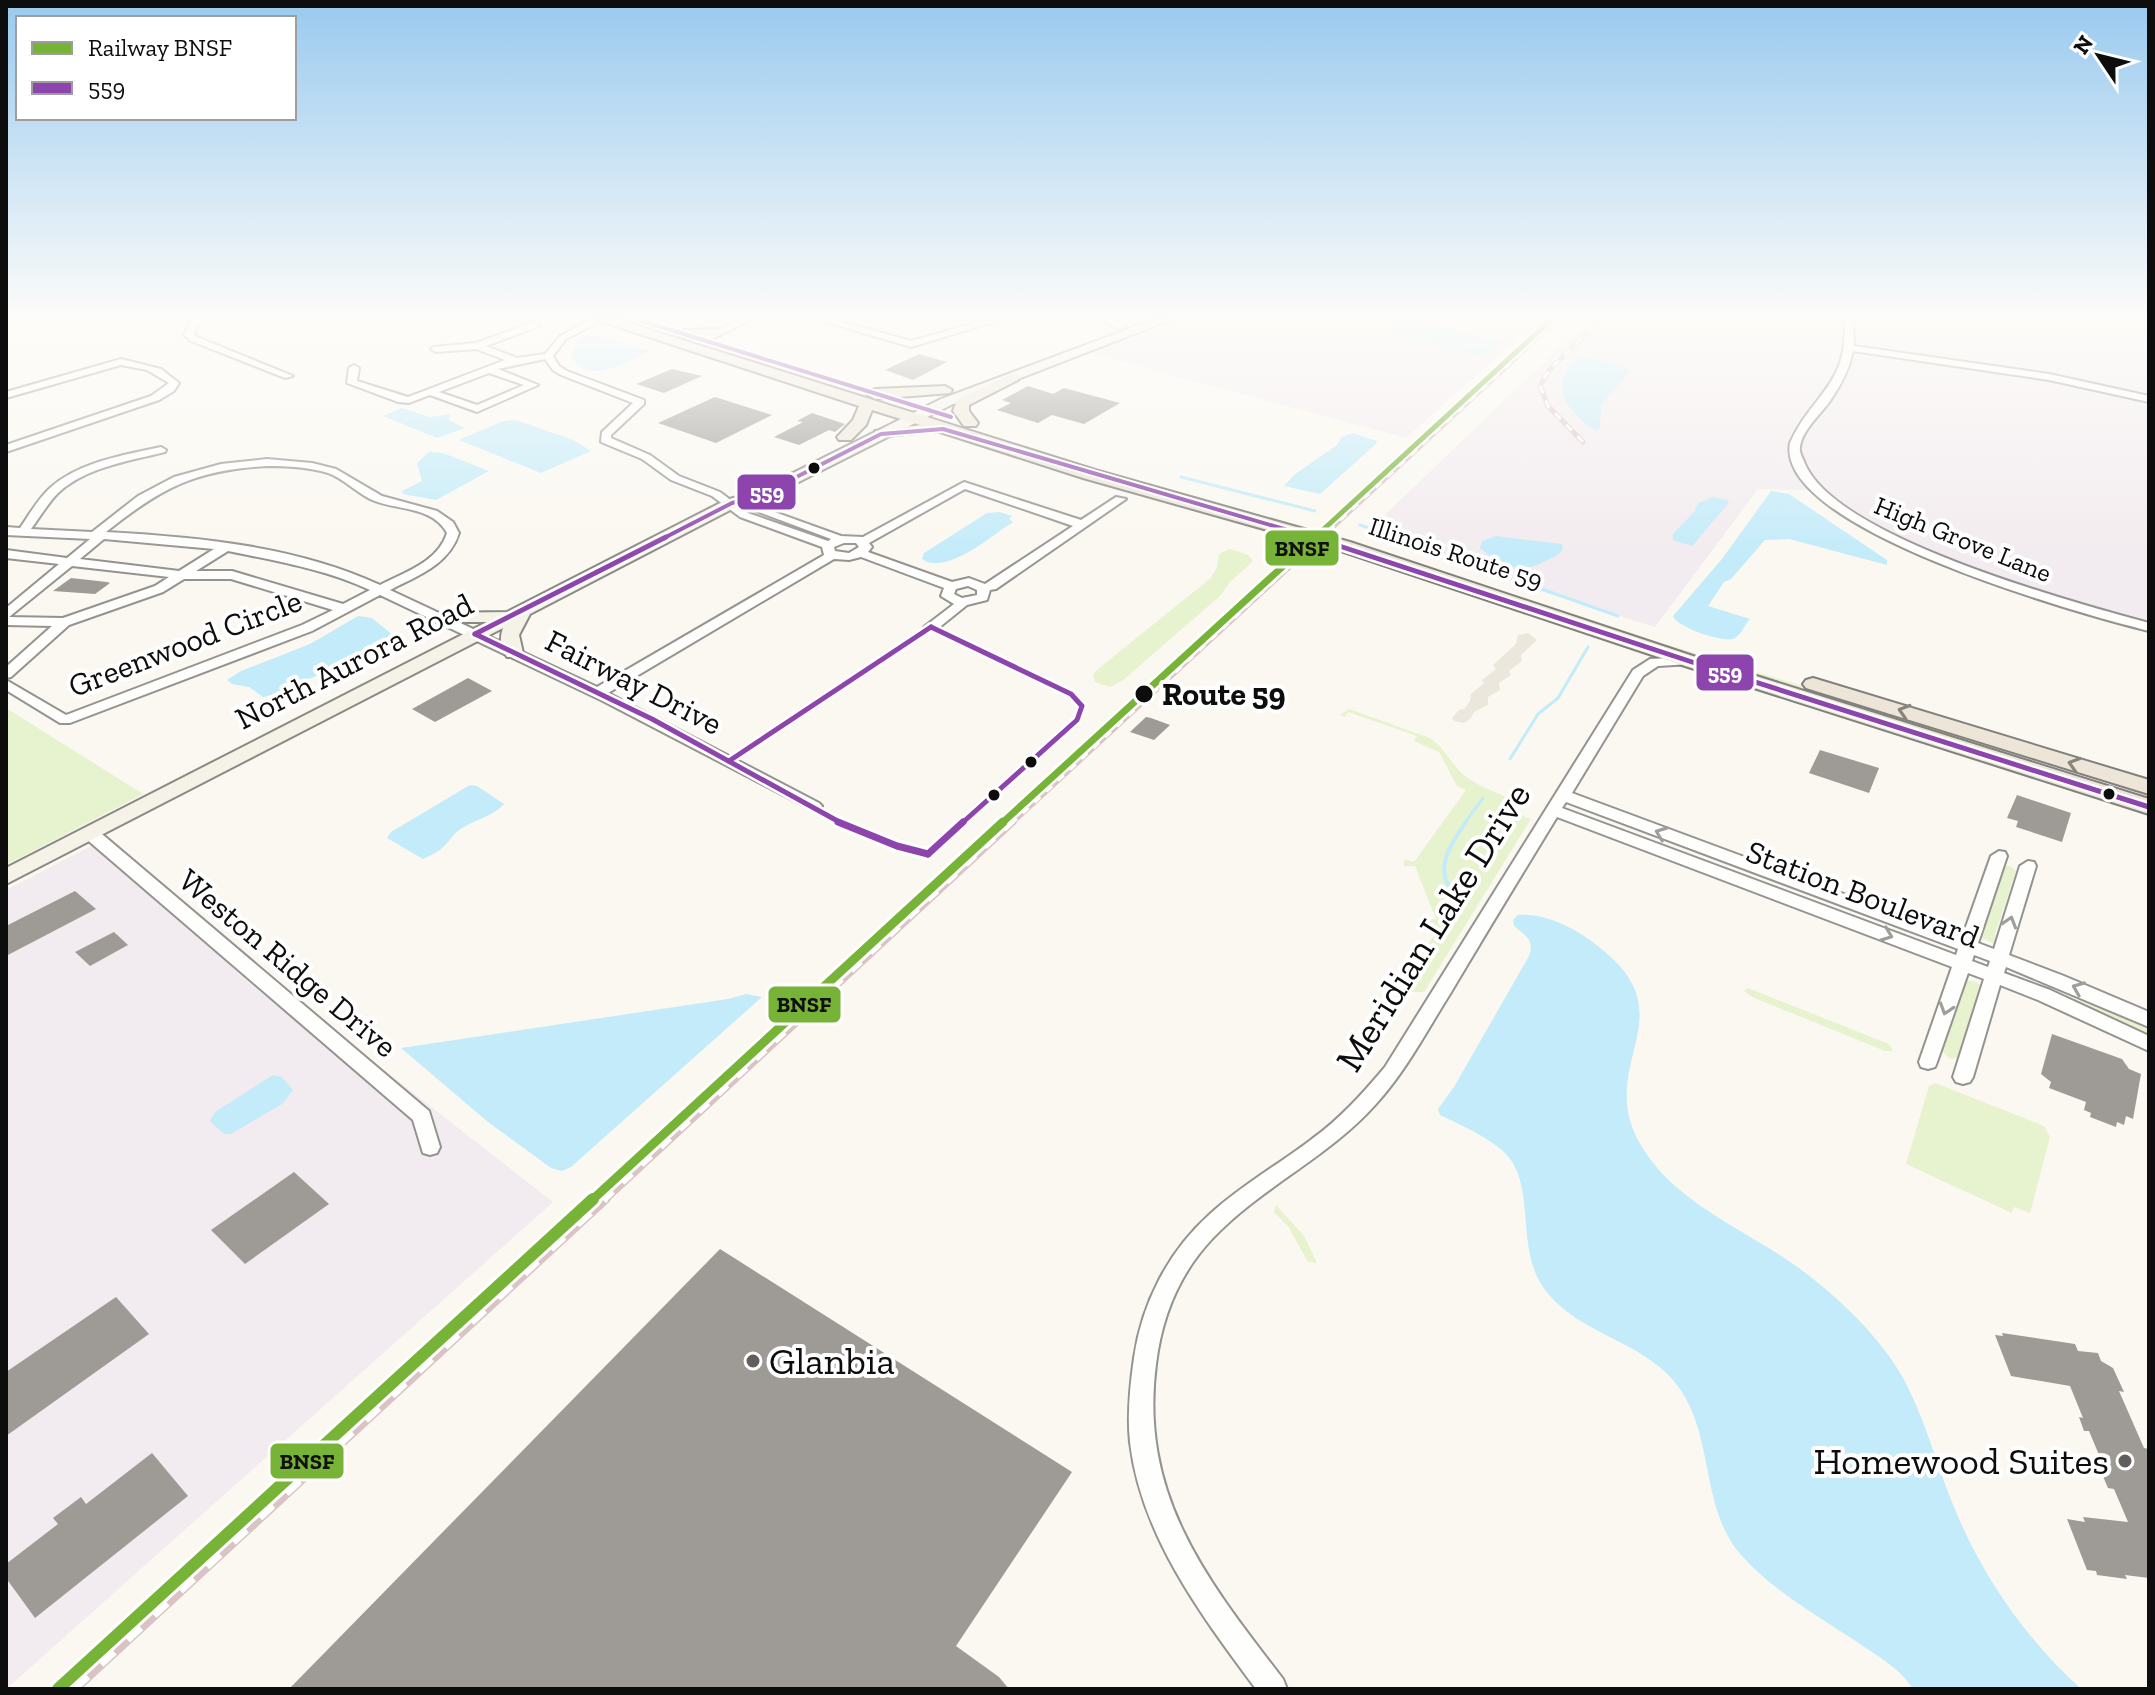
<svg xmlns="http://www.w3.org/2000/svg" width="2155" height="1695" viewBox="0 0 2155 1695" font-family="'Zilla Slab',serif">
  <style>
    .industrial { fill: #f2ebef }
    .green { fill: #e7f2ce }
    .plaza { fill: #ece7dc }
    .water { fill: #c3ebf9 }
    .lines { fill: none; stroke-linecap: round; stroke-linejoin: round }
    .stream-far1 { stroke: #c3ebf9; stroke-width: 3 }
    .stream { stroke: #c3ebf9; stroke-width: 4 }
    .building { fill: #9e9b97 }
    .minor-casing { stroke: #949390; stroke-width: 4 }
    .secondary-casing { stroke: #8b8986; stroke-width: 4 }
    .primary-casing { stroke: #81807d; stroke-width: 4 }
    .minor { fill: #fefefd; fill-rule: evenodd }
    .secondary { fill: #f5f2e8; fill-rule: evenodd }
    .primary { fill: #ede6d8; fill-rule: evenodd }
    .rail-far2-casing { stroke: #d9c3c5; stroke-width: 5 }
    .rail-far1-casing { stroke: #d9c3c5; stroke-width: 7 }
    .rail-casing { stroke: #d9c3c5; stroke-width: 9 }
    .rail-far2 { stroke: #fff; stroke-width: 3; stroke-dasharray: 8; stroke-linecap: butt }
    .rail-far1 { stroke: #fff; stroke-width: 4; stroke-dasharray: 13; stroke-linecap: butt }
    .rail { stroke: #fff; stroke-width: 6; stroke-dasharray: 18; stroke-linecap: butt }
    .bus-1-far2-casing { stroke: #fff; stroke-width: 8 }
    .bus-1-far1-casing { stroke: #fff; stroke-width: 10 }
    .bus-1-casing { stroke: #fff; stroke-width: 13 }
    .bus-1-far2 { stroke: #8e44ad; stroke-width: 4 }
    .bus-1-far1 { stroke: #8e44ad; stroke-width: 5 }
    .bus-1 { stroke: #8e44ad; stroke-width: 7 }
    .rail-1-far3-casing { stroke: #fff; stroke-width: 9 }
    .rail-1-far2-casing { stroke: #fff; stroke-width: 12 }
    .rail-1-far1-casing { stroke: #fff; stroke-width: 15 }
    .rail-1-casing { stroke: #fff; stroke-width: 18 }
    .rail-1-far3 { stroke: #77b337; stroke-width: 5 }
    .rail-1-far2 { stroke: #77b337; stroke-width: 7 }
    .rail-1-far1 { stroke: #77b337; stroke-width: 9 }
    .rail-1 { stroke: #77b337; stroke-width: 12 }
    .oneway { stroke: #88847d }
    .oneway2 { stroke: #9e9e9d }
    .bus-dot { fill: #0d0d0d; stroke: #fff; stroke-width: 3 }
    .poi-dot { fill: #605f5d; stroke: #fff; stroke-width: 3 }
    .labels { text-anchor: middle; dominant-baseline: central; stroke-width: 8; stroke-linejoin: round; paint-order: stroke }
    .far-street-label { font-size: 26px; fill: #0d0d0d; stroke: #fff }
    .street-label { font-size: 32px; fill: #0d0d0d; stroke: #fff }
    .stop-label { font-size: 32px; font-weight: bold; fill: #0d0d0d; stroke: #fff; text-anchor: start }
    .near-street-label { font-size: 38px; fill: #0d0d0d; stroke: #fff }
    .near-poi-label { font-size: 38px; fill: #0d0d0d; stroke: #fff; text-anchor: start }
    .line-badge { stroke: #fff; stroke-width: 3 }
    .badge-label { font-size: 22px; text-anchor: middle; font-weight: bold; fill: #fff }
    .pale-badge-label { font-size: 22px; text-anchor: middle; font-weight: bold; fill: #111 }
  </style>
  <rect width="100%" height="100%" fill="#fbf8f1"/>
  <g class="industrial">
    <polygon points="1175,320 1538,320 1406,438 1089,353"/>
    <polygon points="1588,320 2149,320 2149,630 1933,560 1863,528 1807,490 1758,489 1655,627 1364,535"/>
    <polygon points="101,841 266,978 553,1202 6,1689 6,890"/>
  </g>
  <g class="green">
    <polygon points="1230,549 1248,555 1253,561 1229,583 1220,596 1123,680 1110,687 1095,682 1093,675 1098,669 1211,578 1217,567 1219,554"/>
    <polygon points="1384,552 1662,643 2047,761 2046,763 1895,722 1383,554"/>
    <polygon points="6,708 143,794 6,865"/>
    <path d="M1349 709 1430 738C1445 748 1451 765 1465 776 1483 790 1505 794 1524 806L1519 808 1524 817 1531 819 1424 992H1411L1390 984V980L1401 984 1435 934 1423 929 1427 925 1425 920 1436 919 1415 866H1404V859L1414 862 1466 790 1457 786 1439 752 1414 741 1417 736 1348 712 1345 717 1340 715Z"/>
    <polygon points="2003,866 2010,866 2016,871 1995,934 1997,943 1994,944 1980,937"/>
    <polygon points="2019,978 2131,1020 2149,1028 2149,1037"/>
    <polygon points="1967,980 1977,982 1983,989 1960,1057 1950,1059 1942,1051 1964,982"/>
    <polygon points="1748,988 1889,1044 1893,1051 1885,1051 1752,997 1744,991"/>
    <polygon points="1935,1083 2044,1126 2050,1137 2030,1213 2014,1207 2012,1213 1906,1164 1929,1086"/>
    <polygon points="1276,1205 1304,1236 1317,1263 1308,1262 1288,1226 1274,1212"/>
  </g>
  <polygon class="plaza" points="1528,633 1537,640 1521,655 1522,661 1509,671 1511,675 1499,683 1500,690 1488,697 1488,705 1474,712 1471,718 1464,723 1454,721 1452,718 1459,710 1464,709 1470,701 1471,694 1484,683 1482,680 1496,669 1493,665 1516,644 1518,635"/>
  <g class="water">
    <polygon points="1404,320 1417,320 1502,342 1486,354 1477,356 1387,333"/>
    <path d="M591 334H593L651 351C628 361 586 388 571 355L582 335Z"/>
    <path d="M1577 356 1610 362 1631 371 1601 405 1600 427 1597 431C1583 425 1557 399 1562 382 1565 372 1574 363 1577 356Z"/>
    <polygon points="402,408 430,417 450,414 449,420 465,428 437,438 383,416"/>
    <polygon points="516,420 573,440 591,451 541,473 459,440 503,421"/>
    <polygon points="1352,433 1377,441 1376,444 1320,494 1284,486 1294,475 1337,445 1341,438"/>
    <polygon points="429,452 443,453 489,471 436,500 403,494 402,491 422,481 417,463"/>
    <path d="M1771 491 1789 494 1887 560V565L1789 539 1765 540 1731 579 1724 582 1708 606 1750 619C1744 625 1741 636 1733 639 1720 642 1677 627 1673 616L1722 559Z"/>
    <polygon points="1713,497 1727,500 1729,503 1692,546 1673,540 1673,534 1694,512 1698,503"/>
    <path d="M1000 512 1012 516 1009 519 1013 522C991 536 946 576 922 559L924 553 987 513Z"/>
    <path d="M1496 536 1562 544 1563 549C1557 557 1549 559 1541 563 1517 575 1500 564 1480 548L1482 541Z"/>
    <polygon points="358,616 372,618 394,636 341,665 272,695 263,697 249,687 232,684 227,680 241,671 310,644"/>
    <path d="M470 785 477 786 504 804C491 819 465 821 453 836 442 849 442 850 423 859L387 838 391 832Z"/>
    <path d="M1518 915C1543 913 1571 926 1591 941 1694 1014 1594 1060 1639 1142 1673 1203 1745 1229 1799 1268 1831 1292 1862 1320 1886 1352 1920 1396 1933 1456 1954 1507 1982 1576 2026 1639 2081 1689H1913C1901 1669 1876 1655 1857 1642 1818 1616 1773 1591 1741 1555 1701 1509 1714 1442 1682 1392 1649 1340 1578 1337 1543 1287 1513 1243 1540 1177 1498 1147 1481 1134 1459 1124 1440 1115L1438 1109 1454 1087 1529 956C1535 940 1526 936 1514 926L1513 920Z"/>
    <polygon points="746,994 762,997 571,1167 562,1171 551,1168 488,1122 401,1048 728,999"/>
    <polygon points="273,1075 282,1077 293,1090 282,1104 231,1134 224,1134 210,1121 215,1112"/>
  </g>
  <g class="lines">
    <g class="stream-far1">
      <polyline points="1181,477 1315,511"/>
      <polyline points="1360,525 1618,616"/>
      <polyline points="1510,759 1538,714 1558,698 1588,647"/>
      <polyline points="1464,824 1483,798"/>
    </g>
    <path class="stream" d="M1460 900C1431 874 1447 850 1466 822"/>
  </g>
  <g class="building">
    <polygon points="919,354 947,362 913,380 885,370"/>
    <polygon points="672,369 702,376 664,393 636,384"/>
    <polygon points="1028,386 1053,394 1064,388 1120,403 1084,424 1052,415 1038,423 997,410 1011,403 1002,400"/>
    <polygon points="715,397 772,415 716,443 658,423"/>
    <polygon points="812,413 845,424 835,432 829,430 799,445 774,437 803,422 797,421"/>
    <polygon points="71,578 107,582 110,583 95,594 53,591"/>
    <polygon points="468,678 492,691 435,722 412,709"/>
    <polygon points="1146,717 1151,718 1170,725 1154,740 1130,732"/>
    <polygon points="1820,750 1879,768 1869,793 1809,773"/>
    <polygon points="2017,795 2071,813 2062,842 2016,827 2018,821 2007,818"/>
    <polygon points="75,891 96,909 6,956 6,926"/>
    <polygon points="114,932 128,945 90,966 75,952"/>
    <polygon points="2052,1034 2122,1059 2129,1069 2141,1074 2133,1119 2126,1116 2124,1125 2117,1122 2116,1127 2090,1117 2091,1113 2084,1110 2086,1102 2049,1088 2051,1082 2041,1074"/>
    <polygon points="294,1172 329,1204 245,1264 211,1230"/>
    <polygon points="720,1249 1072,1472 956,1646 999,1677 1009,1689 289,1689"/>
    <polygon points="116,1297 149,1334 6,1436 6,1372"/>
    <polygon points="2002,1333 2075,1344 2078,1351 2098,1353 2101,1361 2113,1368 2124,1392 2119,1391 2144,1448 2149,1449 2149,1578 2125,1575 2127,1579 2097,1575 2096,1571 2087,1570 2067,1519 2085,1522 2083,1517 2128,1522 2114,1489 2108,1488 2102,1474 2107,1474 2089,1431 2084,1431 2079,1417 2083,1418 2070,1386 2011,1376 1995,1335 2003,1336"/>
    <polygon points="152,1453 188,1496 35,1618 6,1578 6,1564 58,1524 53,1518 81,1497 86,1504"/>
  </g>
  <g class="lines">
    <g class="minor-casing">
      <g id="minor">
        <polygon points="191,320 200,320 194,334 197,337 293,376 285,378 191,341 184,335"/>
        <path d="M590 320H603L566 339 553 356 559 366 567 371 644 400V404L611 435V438L650 455 679 476 720 492 748 513 828 541 831 539 748 508 758 506 841 536 863 537 964 482 1081 520 1116 497 1126 499 996 589 990 590 987 600 967 605 936 630H926L924 627 954 604 941 596 944 588 861 557 849 560 834 559 608 693 819 803 822 806 814 811 601 700 380 595 312 631 70 723H60L6 690V680L66 715 302 625 333 610 231 579H184L163 592 69 625 11 677 6 678V667L52 626 6 625V608L59 564 6 558V550L67 558 90 539 6 535V527L20 528C29 515 38 499 50 488 79 462 124 455 161 447L166 450 165 452C129 461 86 467 58 493 48 503 40 517 31 529L92 532 138 496 174 477 221 464 267 459 312 463 336 469 382 496 437 511 453 522 459 533C449 565 417 576 390 590L597 687 824 555 822 547 740 517 712 496 671 480 642 459 601 442 602 432 633 403 561 375 553 370 545 359 498 369 538 385 477 412 430 395 409 403 398 402 347 383 349 368 354 365 359 368 357 381 408 397 505 360 476 349 436 352 431 349 433 347 476 343 534 322 539 325 537 327 486 346 517 358 545 354 560 336ZM489 373 524 385 477 405 439 392ZM267 466C288 466 309 467 328 473 344 479 356 492 370 499 395 511 432 505 447 533 438 562 405 572 380 585 296 546 197 537 106 532 161 488 195 470 267 466ZM965 489 1073 526 985 584 969 578 952 582 868 552 872 547 869 543ZM104 539 214 549 179 571 80 559ZM844 543H856L859 547 849 553 835 551 834 547ZM228 551C276 561 325 569 370 590L343 604 232 571H196ZM72 566 169 577 155 586 63 618 9 617ZM968 586 977 590V595L962 598 954 594 956 589Z"/>
        <polygon points="739,320 751,320 705,342 697,340"/>
        <polygon points="820,320 835,320 911,341 985,320 1000,320 911,347"/>
        <polygon points="1101,320 1114,320 1127,327 1119,329"/>
        <path d="M1844 320H1853L1854 346 2049 374 2149 396V402L2049 380 1853 351C1849 370 1841 385 1830 401 1821 414 1802 430 1800 447 1799 453 1803 458 1805 464 1837 538 2071 602 2149 623V631C2084 615 1774 529 1790 443 1811 395 1850 384 1844 320Z"/>
        <polygon points="121,359 161,369 179,383 174,391 159,400 6,452 6,445 151,396 169,383 147,370 121,365 6,398 6,392"/>
        <path d="M1686 657 1691 658V664L1658 666 1643 676 1572 793 1962 938 1991 856 1999 851 2005 852 2007 856 1978 943 1994 949 2020 866 2028 861 2034 862 2036 866 2009 955 2064 976 2149 1012V1027L2006 967 2004 973 2050 990 2149 1036V1051L2038 1000 2000 985 1973 1077 1970 1082 1963 1084 1956 1082 1953 1077 1984 979 1968 973 1937 1062 1935 1067 1928 1069 1921 1067 1919 1062 1952 967 1557 817C1521 876 1485 935 1450 994 1426 1032 1406 1071 1376 1104 1328 1158 1261 1187 1212 1239 1179 1274 1162 1316 1156 1364 1139 1496 1207 1580 1283 1679L1287 1689H1256C1202 1616 1141 1536 1130 1442 1127 1414 1130 1386 1134 1358 1142 1303 1168 1252 1209 1215 1240 1186 1278 1165 1312 1139 1340 1119 1363 1093 1385 1067L1633 670 1650 659ZM1566 802 1958 949 1956 955 1562 808ZM1974 955 1990 961 1988 967 1972 961Z"/>
        <polygon points="90,828 96,829 429,1111 440,1147 437,1153 430,1155 423,1153 413,1120 84,837 82,833"/>
      </g>
    </g>
    <g class="secondary-casing">
      <path id="secondary" d="M1152 320H1170L951 405 767 498 738 506 530 614 519 635 523 653 521 657H507C501 648 499 639 503 628L6 884V868L487 622H441L432 617 435 613 507 612 726 500 755 492 941 399Z"/>
    </g>
    <g class="primary-casing">
      <g id="primary">
        <polygon points="597,320 619,320 1095,470 1350,542 1699,658 2149,799 2149,814 1685,666 1338,550 1083,478 937,431 875,437 875,431 920,425 872,410 866,425 851,440 839,440 837,437 853,420 859,406"/>
        <polygon points="715,329 720,330 720,336 684,338 677,334 684,330"/>
        <polygon points="1013,373 1018,374 1018,380 969,405 969,411 978,423 976,426 964,426 953,411 957,400"/>
        <polygon points="945,386 952,390 950,393 875,399 867,394 875,389"/>
        <polygon points="1813,678 2149,780 2149,794 1806,688 1803,684 1806,680"/>
      </g>
    </g>
    <use href="#minor" class="minor"/>
    <use href="#secondary" class="secondary"/>
    <use href="#primary" class="primary"/>
    <g class="rail-far2-casing">
      <g id="rail-far2">
        <polyline points="1583,442 1548,406 1540,386 1549,370 1600,320"/>
        <polyline points="1011,824 1557,320"/>
      </g>
    </g>
    <g class="rail-far1-casing">
      <polyline id="rail-far1" points="604,1201 1013,822"/>
    </g>
    <g class="rail-casing">
      <polyline id="rail" points="75,1689 606,1199"/>
    </g>
    <use href="#rail-far2" class="rail-far2"/>
    <use href="#rail-far1" class="rail-far1"/>
    <use href="#rail" class="rail"/>
    <g class="bus-1-far2-casing">
      <g id="bus-1-far2">
        <polyline points="639,320 951,417"/>
        <polyline points="662,539 732,503 761,495 881,434 943,429 1318,539"/>
      </g>
    </g>
    <g class="bus-1-far1-casing">
      <g id="bus-1-far1">
        <polyline points="1312,537 1692,662 2149,807"/>
        <polyline points="931,627 1071,694 1082,706 1077,720 961,824"/>
        <polyline points="475,634 666,537"/>
        <polyline points="475,634 652,719 843,824"/>
        <polyline points="729,761 931,627"/>
      </g>
    </g>
    <g class="bus-1-casing">
      <g id="bus-1">
        <polyline points="838,822 897,846 928,854"/>
        <polyline points="928,854 963,822"/>
      </g>
    </g>
    <use href="#bus-1-far2" class="bus-1-far2"/>
    <use href="#bus-1-far1" class="bus-1-far1"/>
    <use href="#bus-1" class="bus-1"/>
    <g class="rail-1-far3-casing">
      <polyline id="rail-1-far3" points="1313,539 1551,320"/>
    </g>
    <g class="rail-1-far2-casing">
      <polyline id="rail-1-far2" points="1001,824 1315,537"/>
    </g>
    <g class="rail-1-far1-casing">
      <polyline id="rail-1-far1" points="591,1201 1003,822"/>
    </g>
    <g class="rail-1-casing">
      <polyline id="rail-1" points="58,1689 593,1199"/>
    </g>
    <use href="#rail-1-far3" class="rail-1-far3"/>
    <use href="#rail-1-far2" class="rail-1-far2"/>
    <use href="#rail-1-far1" class="rail-1-far1"/>
    <use href="#rail-1" class="rail-1"/>
  </g>
  <defs><path id="oneway-chevron" d="M-2-3.5L2.5 0L-2 3.5" fill="none" stroke-width="1.6" stroke-linecap="round" stroke-linejoin="round" transform="scale(2)"/></defs>
  <g class="oneway">
    <use href="#oneway-chevron" transform="translate(1904 711) rotate(-163)"/>
    <use href="#oneway-chevron" transform="translate(2074 764) rotate(-163)"/>
  </g>
  <g class="oneway2">
    <use href="#oneway-chevron" transform="translate(1661 833) rotate(-159)"/>
    <use href="#oneway-chevron" transform="translate(2010 922) rotate(-73)"/>
    <use href="#oneway-chevron" transform="translate(1887 935) rotate(21)"/>
    <use href="#oneway-chevron" transform="translate(2078 988) rotate(-158)"/>
    <use href="#oneway-chevron" transform="translate(1946 1009) rotate(108)"/>
  </g>
  <linearGradient id="sky" x2="0" y2="1"><stop stop-color="#99caef"/><stop offset="0.57" stop-color="#fdfcf9"/><stop offset="1" stop-color="#fdfcf9" stop-opacity="0"/></linearGradient>
  <rect width="2155" height="558" fill="url(#sky)"/>
  <g class="bus-dot">
    <circle cx="814" cy="468" r="7"/>
    <circle cx="1144" cy="694" r="10"/>
    <circle cx="1031" cy="762" r="7"/>
    <circle cx="2109" cy="794" r="7"/>
    <circle cx="994" cy="795" r="7"/>
  </g>
  <g class="poi-dot">
    <circle cx="753" cy="1361" r="8"/>
    <circle cx="2125" cy="1461" r="8"/>
  </g>
  <g class="labels">
    <g class="far-street-label">
      <text transform="translate(1963 539) rotate(22)">High Grove Lane</text>
      <text transform="translate(1456 553) rotate(18)">Illinois Route 59</text>
    </g>
    <g class="street-label">
      <text transform="translate(185 643) rotate(-21)">Greenwood Circle</text>
      <text transform="translate(354 661) rotate(-27)">North Aurora Road</text>
      <text transform="translate(634 682) rotate(27)">Fairway Drive</text>
      <text transform="translate(1863 894) rotate(21)">Station Boulevard</text>
      <text transform="translate(288 963) rotate(40)">Weston Ridge Drive</text>
    </g>
    <g class="stop-label">
      <text x="1162" y="694">Route 59</text>
    </g>
    <g class="near-street-label">
      <text transform="translate(1433 927) rotate(-58)">Meridian Lake Drive</text>
    </g>
    <g class="near-poi-label">
      <text x="769" y="1361">Glanbia</text>
      <text x="2109" y="1461" text-anchor="end">Homewood Suites</text>
    </g>
  </g>
  <g class="line-badge">
    <rect x="736" y="473" width="61" height="38" rx="8" fill="#8e44ad"/>
    <rect x="1264" y="529" width="76" height="38" rx="8" fill="#77b337"/>
    <rect x="1695" y="653" width="60" height="39" rx="8" fill="#8e44ad"/>
    <rect x="767" y="985" width="75" height="39" rx="8" fill="#77b337"/>
    <rect x="269" y="1442" width="76" height="38" rx="8" fill="#77b337"/>
  </g>
  <g class="badge-label">
    <text x="767" y="500">559</text>
    <text x="1725" y="680">559</text>
  </g>
  <g class="pale-badge-label">
    <text x="1302" y="556">BNSF</text>
    <text x="804" y="1012">BNSF</text>
    <text x="307" y="1469">BNSF</text>
  </g>
  <rect width="2155" height="1695" fill="none" stroke="#0d0d0d" stroke-width="16"/>
  <rect x="16" y="16" width="280" height="104" fill="#ffffff" stroke="#9e9e9e" stroke-width="2"/>
  <rect x="32" y="42" width="40" height="12" fill="#77b337" stroke="#9e9e9e" stroke-width="2"/>
  <text x="88" y="56" font-size="24" fill="#0d0d0d">Railway BNSF</text>
  <rect x="32" y="82" width="40" height="12" fill="#8e44ad" stroke="#9e9e9e" stroke-width="2"/>
  <text x="88" y="96" font-size="24" fill="#0d0d0d">559</text>
  <g transform="translate(2099 56) rotate(305)" stroke="#ffffff" stroke-width="6" paint-order="stroke">
  <path d="M0-6L14 30L0 20L-14 30Z" fill="#0d0d0d"/>
  <text y="-12" font-size="22" font-weight="bold" text-anchor="middle" fill="#0d0d0d">N</text>
  </g>
</svg>
